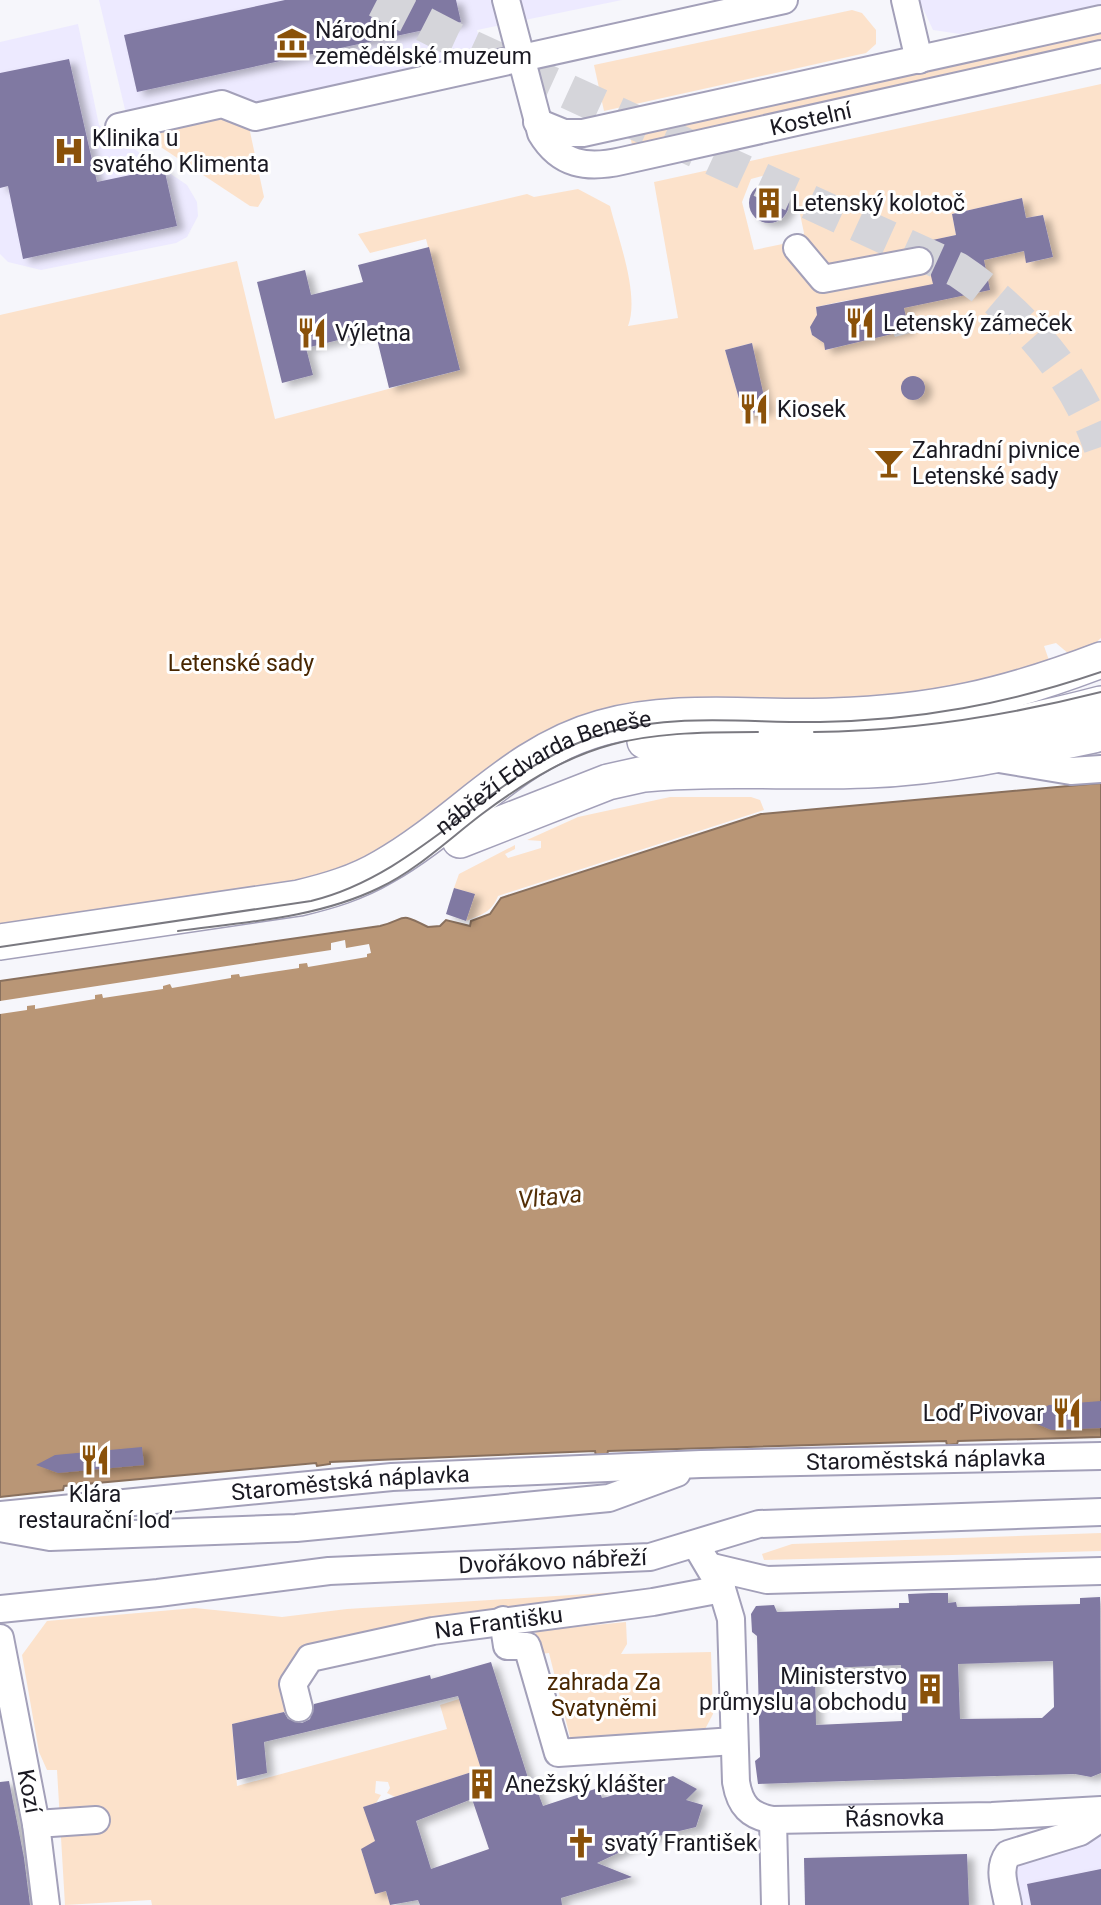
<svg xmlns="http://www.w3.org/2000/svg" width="1101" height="1905" viewBox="0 0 1101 1905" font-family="Roboto,sans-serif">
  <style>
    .built { fill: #edeaff }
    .green { fill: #fce2cb; fill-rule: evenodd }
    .water { fill: #b99676; stroke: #89705d; stroke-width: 2 }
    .pier { fill: #f6f6fb }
    .building { fill: #8079a2; fill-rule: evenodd; filter: url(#shadow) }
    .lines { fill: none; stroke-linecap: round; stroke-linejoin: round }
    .major-tunnel { stroke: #d5d5da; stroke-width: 35; stroke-dasharray: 35 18; stroke-linecap: butt }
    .minor-casing { stroke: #a3a0b9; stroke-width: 30 }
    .major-casing { stroke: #a3a0b9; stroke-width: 38 }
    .minor { stroke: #fff; stroke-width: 26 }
    .major { stroke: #fff; stroke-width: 35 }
    .tram { stroke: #7a7980; stroke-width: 2 }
    .labels { text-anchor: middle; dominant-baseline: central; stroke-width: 6; stroke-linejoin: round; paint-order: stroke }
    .poi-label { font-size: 23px; fill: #1a1922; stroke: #fff; text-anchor: start }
    .street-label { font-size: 23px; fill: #1a1922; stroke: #fff }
    .park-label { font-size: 23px; fill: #482600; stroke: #fff }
    .water-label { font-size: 24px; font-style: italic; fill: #532f07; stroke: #fff }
  </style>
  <defs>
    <filter id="shadow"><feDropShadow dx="7" dy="4" stdDeviation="3.5" flood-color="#0004"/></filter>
  </defs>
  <rect width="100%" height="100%" fill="#f6f6fb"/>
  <g class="built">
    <polygon points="99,0 622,0 477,30 484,58 257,108 127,118"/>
    <polygon points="919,0 1101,0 1101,4 960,34 933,30"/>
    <polygon points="78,24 99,125 187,185 197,202 198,216 187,237 176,243 41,270 8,262 0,254 0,42"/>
    <polygon points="1101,1827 1101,1905 999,1905 989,1859"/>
  </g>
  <g class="green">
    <polygon points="852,10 862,13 876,30 876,44 866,53 604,111 594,65"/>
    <polygon points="1101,26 1101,48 640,149 632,145 630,135"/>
    <path d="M1101 84V638L1089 649 1069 654 1056 643 1044 646 1051 666 1006 680 866 699 684 700 451 798 378 850 321 877 0 928V315L237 261 275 419 460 370 426 239 370 253 358 234 527 194 534 197 578 189 610 206C618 238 640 295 628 326L678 318 654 182ZM766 175 781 176 794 185 804 233 802 240 754 250 742 202 751 179ZM1022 198 1026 218 1043 215 1053 257 1027 263 1024 251 930 272 924 242 956 235 952 214ZM848 300 906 318 910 333 895 337 893 333 826 350 823 338 812 335 810 327 818 319 816 307ZM752 343 766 410 744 416 725 350Z"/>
    <polygon points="218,111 249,127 264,197 258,207 250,206 135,130"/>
    <path d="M670 797H751L760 800 764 810 498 896C492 912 481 915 466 921L474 894 454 888 459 874 515 845V849L505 854 508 858 541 848V841L527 840 578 817Z"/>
    <polygon points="1101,1533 1101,1551 764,1560 762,1554 792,1544"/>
    <polygon points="620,1592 619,1598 301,1651 288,1711 232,1724 237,1786 447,1729 440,1705 459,1699 481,1769 395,1797 387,1793 390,1788 388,1782 376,1781 375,1793 381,1795 376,1803 364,1807 376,1844 361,1849 375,1893 386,1891 390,1905 152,1905 151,1900 65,1905 57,1770 47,1770 39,1752 22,1655 47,1621 195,1608 282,1617 347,1609"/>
    <polygon points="626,1622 627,1644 621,1654 711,1652 713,1714 703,1733 571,1741 549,1653 540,1654 535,1631"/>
  </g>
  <path class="water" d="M1101 783V1437L958 1441 957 1444 947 1445 946 1441 608 1451 607 1455 596 1456 595 1451 330 1462V1464L317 1466 316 1463 64 1486 63 1490 0 1497V981L380 926C408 919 397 911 428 927L440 926 446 920 470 926 471 921 490 914 501 898 761 814Z"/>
  <polygon class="pier" points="345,940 346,948 369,944 371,953 367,954 367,957 308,967 307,963 299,964 299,968 240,977 239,974 231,975 231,978 172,988 170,984 163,986 163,989 103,998 102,994 95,995 95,999 35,1009 35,1005 27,1006 27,1010 0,1014 0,1001 331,950 331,943"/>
  <g class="building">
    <polygon points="285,0 456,0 461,22 137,92 124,35"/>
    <polygon points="69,59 97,182 164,168 177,226 23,259 8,186 0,188 0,73"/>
    <circle cx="769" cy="203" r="20"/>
    <polygon points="1022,198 1026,218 1043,215 1053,257 1026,263 1024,251 984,260 990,290 904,308 909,330 825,350 824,343 812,335 810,327 817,315 816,307 933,284 930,272 934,257 923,242 956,235 952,214"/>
    <polygon points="429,247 460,370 389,388 375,331 306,348 313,375 282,383 257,282 305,270 311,295 363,282 358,265"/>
    <polygon points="752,343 767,410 744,416 725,350"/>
    <circle cx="913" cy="388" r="12"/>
    <polygon points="454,888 475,894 466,921 446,914"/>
    <polygon points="1101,1401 1101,1428 1051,1430 1023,1418 1049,1405"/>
    <polygon points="142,1447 144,1465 58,1473 36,1465 55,1455"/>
    <path d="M932 1593H948V1603L956 1602 957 1607 1080 1604V1598L1100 1597 1101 1773 1091 1777 1075 1774 961 1777 758 1784 755 1761 760 1757 757 1636 752 1632 751 1614 756 1606 774 1605 777 1612 899 1608V1603H909L908 1594ZM1053 1661 1054 1707 1042 1718 960 1719 958 1664ZM901 1665 902 1721 816 1725 815 1672 827 1671 826 1668Z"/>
    <path d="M491 1662 528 1778 532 1777 543 1806 598 1788 602 1798 607 1797 673 1776 697 1789 686 1800 703 1805 696 1827 650 1838 597 1863 632 1877 561 1898 562 1905H420L418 1900 390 1905 386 1891 375 1894 361 1849 375 1841 363 1807 481 1769 458 1696 264 1742 267 1773 237 1780 232 1724 284 1712 288 1719 302 1723 310 1719 314 1704 430 1675 431 1679ZM472 1799 489 1849 431 1869 416 1821Z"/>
    <polygon points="9,1781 24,1858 30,1905 0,1905 0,1782"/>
    <polygon points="967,1854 969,1905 805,1905 804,1858"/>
    <polygon points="1101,1869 1101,1905 1031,1905 1027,1884"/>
  </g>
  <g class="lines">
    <path class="major-tunnel" d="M377 0 455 40 958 270C1022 313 1075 373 1101 447"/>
    <g class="minor-casing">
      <g id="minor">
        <path id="s1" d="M506 0 541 133C560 165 587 169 622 161L1101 54"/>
        <polyline points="905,0 919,60"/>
        <polyline points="537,122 564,133 583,133 1101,19"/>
        <polyline points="119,127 222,104 255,117 784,0"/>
        <polyline points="797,248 823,279 919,261"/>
        <polyline points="999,759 1071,771 1101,769"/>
        <path id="s2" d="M0 1515 392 1477 701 1464 1101 1456"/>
        <polyline points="0,1528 50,1537 296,1528 609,1498 677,1473"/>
        <path id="s3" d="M696 1545 722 1589 731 1619 736 1782C740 1806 750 1816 773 1820L992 1816 1101 1810"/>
        <polyline points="712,1567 767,1580 1101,1571"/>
        <path id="s4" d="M0 1609 158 1593 329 1571 650 1557 759 1524 1101 1512"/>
        <polyline points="503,1620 507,1646 527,1646 558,1753 734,1741"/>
        <path id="s5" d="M0 1638 36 1824 46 1905"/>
        <path id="s6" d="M299 1708 293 1684 310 1658 433 1631 653 1602 722 1589"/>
        <polyline points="773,1820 775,1905"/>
        <polyline points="36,1824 96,1820"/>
        <path d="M1008 1905C1005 1887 997 1869 1008 1854L1080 1832 1101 1818"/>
      </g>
    </g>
    <g class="major-casing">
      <g id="major">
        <path d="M645 741 661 739C731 741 800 746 870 743 948 739 1025 724 1101 704"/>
        <path d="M460 840 608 782 644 774C718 767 793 773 868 770 945 767 1019 751 1094 735"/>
        <path id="s7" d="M0 942 299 898C328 891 356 883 383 867 459 824 514 752 601 728 676 707 755 719 833 716 934 713 1007 696 1101 660"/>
      </g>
    </g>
    <use href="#minor" class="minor"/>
    <use href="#major" class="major"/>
    <g class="tram">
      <path d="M814 732C912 731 1006 716 1101 692"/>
      <path d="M178 931C246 922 317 918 379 888 417 870 449 839 482 814 584 738 634 732 758 732"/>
      <path d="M0 947 311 901C426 873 495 764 609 732 677 713 750 723 820 722 920 720 1007 704 1101 672"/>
    </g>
  </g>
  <defs>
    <g id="museum-bare" transform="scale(2.415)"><path d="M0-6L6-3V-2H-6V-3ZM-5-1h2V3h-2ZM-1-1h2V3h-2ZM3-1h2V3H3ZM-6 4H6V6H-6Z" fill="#8a5109" stroke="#fff" stroke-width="2.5" paint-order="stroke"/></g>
    <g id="hospital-bare" transform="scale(2.415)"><path d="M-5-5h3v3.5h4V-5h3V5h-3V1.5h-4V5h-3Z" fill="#8a5109" stroke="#fff" stroke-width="2.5" paint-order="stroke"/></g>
    <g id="building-bare" transform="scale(2.415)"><path d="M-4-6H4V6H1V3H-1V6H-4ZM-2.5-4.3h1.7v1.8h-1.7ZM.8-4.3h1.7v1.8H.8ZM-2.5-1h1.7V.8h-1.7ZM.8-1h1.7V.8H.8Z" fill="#8a5109" stroke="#fff" stroke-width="2.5" paint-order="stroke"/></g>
    <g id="restaurant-bare" transform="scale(2.415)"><path d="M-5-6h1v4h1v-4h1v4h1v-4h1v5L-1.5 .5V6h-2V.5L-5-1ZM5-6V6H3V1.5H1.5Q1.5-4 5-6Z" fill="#8a5109" stroke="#fff" stroke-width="2.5" paint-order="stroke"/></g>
    <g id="bar-bare" transform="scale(2.415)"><path d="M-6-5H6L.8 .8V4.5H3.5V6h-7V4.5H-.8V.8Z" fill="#8a5109" stroke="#fff" stroke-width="2.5" paint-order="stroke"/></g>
    <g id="church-bare" transform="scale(2.415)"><path d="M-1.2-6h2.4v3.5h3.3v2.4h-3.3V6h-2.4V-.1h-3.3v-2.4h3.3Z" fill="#8a5109" stroke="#fff" stroke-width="2.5" paint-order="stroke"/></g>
  </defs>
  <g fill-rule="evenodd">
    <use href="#museum-bare" x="292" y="43"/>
    <use href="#hospital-bare" x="69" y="151"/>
    <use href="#building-bare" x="769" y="203"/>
    <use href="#restaurant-bare" x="860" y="323"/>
    <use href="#restaurant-bare" x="312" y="333"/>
    <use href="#restaurant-bare" x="754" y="409"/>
    <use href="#bar-bare" x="889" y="463"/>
    <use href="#restaurant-bare" x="1067" y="1413"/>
    <use href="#restaurant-bare" x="95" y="1460"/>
    <use href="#building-bare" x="930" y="1689"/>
    <use href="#building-bare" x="482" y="1784"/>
    <use href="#church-bare" x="581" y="1843"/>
  </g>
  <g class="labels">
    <g class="poi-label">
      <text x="315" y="30">Národní<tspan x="315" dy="26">zemědělské muzeum</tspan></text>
      <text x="92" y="138">Klinika u<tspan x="92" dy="26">svatého Klimenta</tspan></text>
      <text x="792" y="203">Letenský kolotoč</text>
      <text x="883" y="323">Letenský zámeček</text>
      <text x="335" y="333">Výletna</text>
      <text x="777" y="409">Kiosek</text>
      <text x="912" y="450">Zahradní pivnice<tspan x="912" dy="26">Letenské sady</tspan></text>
      <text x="1044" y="1413" text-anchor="end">Loď Pivovar</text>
      <text x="95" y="1494" text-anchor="middle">Klára<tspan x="95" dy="26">restaurační loď</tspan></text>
      <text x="907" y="1676" text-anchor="end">Ministerstvo<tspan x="907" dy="26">průmyslu a obchodu</tspan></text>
      <text x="505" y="1784">Anežský klášter</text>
      <text x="604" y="1843">svatý František</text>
    </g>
    <g class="street-label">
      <text stroke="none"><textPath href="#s1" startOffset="424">Kostelní</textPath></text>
      <text stroke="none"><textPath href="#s7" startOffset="581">nábřeží Edvarda Beneše</textPath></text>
      <text stroke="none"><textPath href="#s2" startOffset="928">Staroměstská náplavka</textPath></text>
      <text stroke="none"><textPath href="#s2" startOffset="352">Staroměstská náplavka</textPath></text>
      <text stroke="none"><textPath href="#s4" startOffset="555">Dvořákovo nábřeží</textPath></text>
      <text stroke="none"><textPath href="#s6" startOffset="248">Na Františku</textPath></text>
      <text stroke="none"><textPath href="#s5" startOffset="156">Kozí</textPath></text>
      <text stroke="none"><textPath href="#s3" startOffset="425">Řásnovka</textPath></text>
    </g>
    <g class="park-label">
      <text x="241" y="663">Letenské sady</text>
      <text x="604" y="1682">zahrada Za<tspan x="604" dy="26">Svatyněmi</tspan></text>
    </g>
    <g class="water-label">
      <text transform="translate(550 1197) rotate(-6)">Vltava</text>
    </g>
  </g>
</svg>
